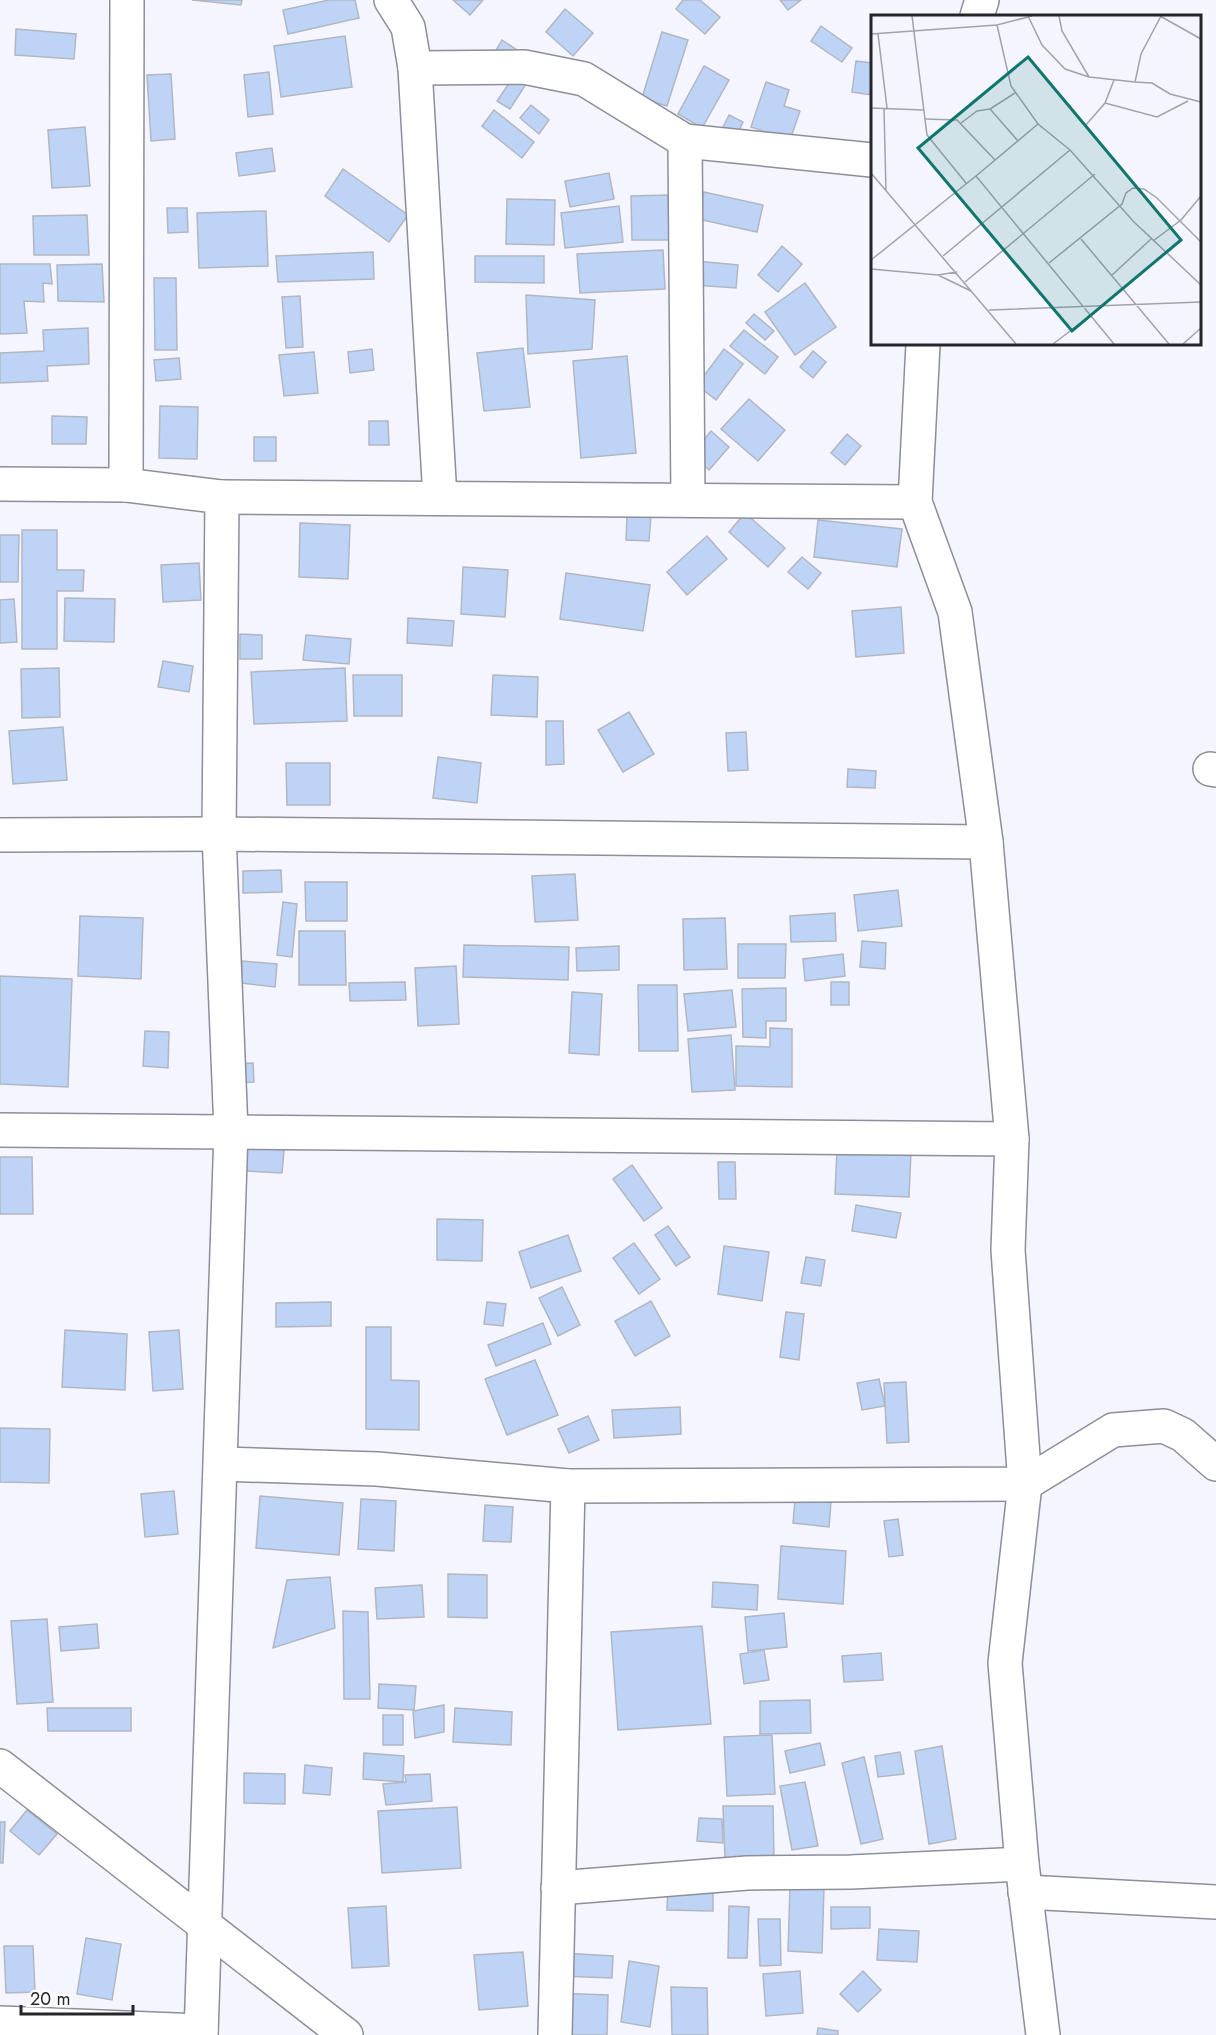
<svg xmlns="http://www.w3.org/2000/svg" width="1216" height="2035" viewBox="0 0 1216 2035" font-family="Jost,sans-serif">
  <style>
    .building { fill: #bed4f7; stroke: #b1b7c2; stroke-width: 1.5 }
    .lines { fill: none; stroke-linecap: round; stroke-linejoin: round }
    .minor-casing { stroke: #8e8e99; stroke-width: 36 }
    .minor { stroke: #fff; stroke-width: 33 }
    .inset-road { fill: none; stroke: #a2a2aa; stroke-width: 1.5 }
    .view { fill: #0f766e; fill-opacity: 0.15; stroke: #0f766e; stroke-width: 3 }
    .inset-edge { fill: none; stroke: #25252a; stroke-width: 3 }
  </style>
  <rect width="100%" height="100%" fill="#f5f5ff"/>
  <g class="building">
    <polygon points="192,0 242,0 241,5"/>
    <polygon points="329,0 355,0 359,18 288,34 283,10"/>
    <polygon points="453,0 483,0 470,15"/>
    <polygon points="683,0 700,0 720,17 705,34 676,9"/>
    <polygon points="780,0 801,0 788,10"/>
    <polygon points="565,9 593,33 573,56 546,32"/>
    <polygon points="821,26 852,48 842,62 811,41"/>
    <polygon points="16,29 76,34 74,59 15,55"/>
    <polygon points="662,32 688,40 667,106 642,98"/>
    <polygon points="345,36 352,87 281,97 274,46"/>
    <polygon points="502,40 517,50 507,66 492,57"/>
    <polygon points="856,61 872,63 872,95 852,92"/>
    <polygon points="704,66 729,80 702,128 678,114"/>
    <polygon points="269,72 273,114 248,117 244,75"/>
    <polygon points="516,73 528,81 510,109 497,101"/>
    <polygon points="171,74 175,139 151,141 147,75"/>
    <polygon points="766,82 789,90 784,106 800,111 790,140 751,127"/>
    <polygon points="531,105 549,120 539,134 520,118"/>
    <polygon points="494,110 534,142 522,158 482,126"/>
    <polygon points="729,115 743,122 734,141 719,135"/>
    <polygon points="85,127 90,186 52,188 48,130"/>
    <polygon points="272,148 275,171 239,176 236,153"/>
    <polygon points="343,169 408,215 389,242 325,196"/>
    <polygon points="609,173 614,199 570,207 565,181"/>
    <polygon points="704,192 763,205 757,232 698,219"/>
    <polygon points="668,195 669,240 632,240 631,196"/>
    <polygon points="507,199 555,200 554,245 506,244"/>
    <polygon points="619,206 623,242 565,248 561,213"/>
    <polygon points="167,208 187,208 188,232 168,233"/>
    <polygon points="266,211 268,266 199,268 197,213"/>
    <polygon points="87,215 89,255 34,255 33,216"/>
    <polygon points="782,246 802,264 778,292 758,275"/>
    <polygon points="663,250 665,289 580,293 577,254"/>
    <polygon points="373,252 374,279 278,282 276,256"/>
    <polygon points="475,256 544,256 544,283 475,282"/>
    <polygon points="696,261 738,265 736,288 694,285"/>
    <polygon points="0,264 50,264 52,284 43,283 44,302 24,301 27,333 0,334"/>
    <polygon points="102,264 104,302 58,301 57,265"/>
    <polygon points="154,278 176,278 177,350 155,350"/>
    <polygon points="805,283 836,327 795,355 765,312"/>
    <polygon points="526,295 595,300 592,349 528,354"/>
    <polygon points="300,296 303,347 286,348 282,297"/>
    <polygon points="754,314 774,331 765,340 746,323"/>
    <polygon points="88,328 89,364 47,366 48,381 0,383 0,353 44,351 43,330"/>
    <polygon points="744,330 778,357 765,374 730,346"/>
    <polygon points="523,348 530,407 484,411 477,353"/>
    <polygon points="372,349 374,370 350,373 348,352"/>
    <polygon points="724,349 743,364 716,400 697,385"/>
    <polygon points="813,351 826,362 813,378 800,367"/>
    <polygon points="314,352 318,393 284,396 279,355"/>
    <polygon points="627,356 636,453 581,458 573,361"/>
    <polygon points="179,358 181,379 156,381 154,360"/>
    <polygon points="749,399 785,430 758,461 721,429"/>
    <polygon points="160,406 198,407 197,459 159,458"/>
    <polygon points="52,416 87,417 86,444 52,444"/>
    <polygon points="369,421 388,421 389,445 369,445"/>
    <polygon points="711,431 729,447 709,470 691,455"/>
    <polygon points="847,434 861,446 845,465 831,453"/>
    <rect x="254" y="437" width="22" height="24"/>
    <polygon points="745,513 785,548 768,567 729,532"/>
    <polygon points="627,514 651,516 649,541 626,540"/>
    <polygon points="818,520 902,529 897,567 814,557"/>
    <polygon points="300,523 350,525 348,579 299,577"/>
    <polygon points="22,530 57,530 57,570 84,570 83,591 57,591 57,649 22,649"/>
    <polygon points="0,535 19,535 18,582 0,582"/>
    <polygon points="707,536 727,559 687,595 667,572"/>
    <polygon points="802,557 821,573 808,589 788,572"/>
    <polygon points="199,563 201,600 163,602 161,565"/>
    <polygon points="463,567 508,570 505,617 461,614"/>
    <polygon points="566,573 650,585 643,631 560,619"/>
    <polygon points="65,598 115,599 114,642 64,641"/>
    <polygon points="14,599 17,642 0,643 0,600"/>
    <polygon points="901,607 904,653 856,657 852,611"/>
    <polygon points="408,618 454,621 452,646 407,643"/>
    <polygon points="240,634 262,635 262,659 240,659"/>
    <polygon points="306,635 351,639 349,664 303,660"/>
    <polygon points="163,661 193,666 189,692 158,687"/>
    <polygon points="59,668 60,717 22,718 21,669"/>
    <polygon points="345,668 347,721 254,724 251,672"/>
    <polygon points="353,675 402,675 402,716 354,716"/>
    <polygon points="493,675 538,677 537,717 491,715"/>
    <polygon points="629,712 654,754 623,772 598,730"/>
    <polygon points="546,721 563,721 564,764 546,765"/>
    <polygon points="63,727 67,780 13,784 9,731"/>
    <polygon points="746,732 748,770 728,771 726,733"/>
    <polygon points="438,757 481,763 477,803 433,798"/>
    <polygon points="286,763 330,763 330,805 287,805"/>
    <polygon points="848,769 876,771 875,788 847,787"/>
    <polygon points="281,870 282,892 243,893 243,871"/>
    <polygon points="575,874 578,920 535,922 532,876"/>
    <polygon points="305,882 347,882 347,921 306,921"/>
    <polygon points="898,890 902,926 858,931 854,895"/>
    <polygon points="283,902 297,904 292,957 277,955"/>
    <polygon points="835,913 836,941 791,942 790,916"/>
    <polygon points="80,916 143,918 141,979 78,976"/>
    <polygon points="725,918 727,969 684,970 683,919"/>
    <polygon points="299,931 345,931 346,985 299,985"/>
    <polygon points="862,941 886,943 885,969 860,967"/>
    <polygon points="738,944 786,944 785,978 738,978"/>
    <polygon points="464,945 569,947 568,980 463,977"/>
    <polygon points="619,946 619,970 577,971 576,948"/>
    <polygon points="843,954 845,976 805,981 803,959"/>
    <polygon points="242,961 277,964 275,987 241,983"/>
    <polygon points="456,966 459,1024 418,1026 415,968"/>
    <polygon points="0,976 72,979 68,1087 0,1084"/>
    <polygon points="405,982 406,1000 350,1001 349,983"/>
    <rect x="831" y="982" width="18" height="23"/>
    <polygon points="638,985 677,985 678,1051 639,1051"/>
    <polygon points="786,988 786,1021 766,1021 766,1038 743,1037 742,989"/>
    <polygon points="732,990 736,1027 688,1031 684,994"/>
    <polygon points="572,992 602,994 599,1055 569,1053"/>
    <polygon points="770,1028 792,1029 792,1087 736,1086 736,1046 770,1047"/>
    <polygon points="145,1031 169,1032 168,1068 143,1066"/>
    <polygon points="731,1035 735,1090 692,1092 688,1039"/>
    <polygon points="253,1063 254,1082 233,1083 232,1064"/>
    <polygon points="247,1147 284,1150 282,1173 246,1171"/>
    <polygon points="837,1149 911,1152 909,1197 835,1194"/>
    <polygon points="0,1157 32,1157 33,1214 0,1214"/>
    <polygon points="718,1162 735,1162 736,1199 719,1199"/>
    <polygon points="632,1165 662,1208 644,1221 613,1179"/>
    <polygon points="856,1205 901,1213 896,1238 852,1231"/>
    <polygon points="437,1219 483,1220 482,1261 437,1260"/>
    <polygon points="668,1226 690,1257 676,1266 655,1235"/>
    <polygon points="568,1235 581,1271 531,1288 519,1252"/>
    <polygon points="634,1243 660,1279 639,1294 613,1258"/>
    <polygon points="724,1246 769,1252 762,1301 718,1294"/>
    <polygon points="806,1257 825,1260 821,1286 801,1283"/>
    <polygon points="562,1287 580,1325 558,1336 539,1298"/>
    <polygon points="651,1301 670,1336 635,1356 615,1321"/>
    <polygon points="331,1302 331,1326 276,1327 276,1303"/>
    <polygon points="487,1302 506,1304 503,1326 484,1324"/>
    <polygon points="786,1312 804,1314 799,1360 780,1357"/>
    <polygon points="543,1323 551,1344 496,1366 488,1345"/>
    <polygon points="366,1327 391,1327 391,1380 419,1381 419,1430 366,1429"/>
    <polygon points="65,1330 127,1334 125,1390 62,1387"/>
    <polygon points="179,1330 183,1389 153,1391 149,1332"/>
    <polygon points="535,1360 558,1415 507,1435 485,1379"/>
    <polygon points="879,1379 885,1406 862,1410 857,1383"/>
    <polygon points="906,1382 909,1442 887,1443 884,1383"/>
    <polygon points="680,1407 681,1434 614,1438 612,1410"/>
    <polygon points="588,1416 599,1440 569,1453 558,1429"/>
    <polygon points="0,1428 50,1429 49,1483 0,1482"/>
    <polygon points="174,1491 178,1534 145,1537 141,1494"/>
    <polygon points="260,1496 343,1503 339,1555 256,1548"/>
    <polygon points="361,1499 396,1501 394,1551 358,1549"/>
    <polygon points="795,1499 831,1502 829,1527 793,1523"/>
    <polygon points="485,1505 513,1507 511,1542 483,1541"/>
    <polygon points="898,1519 903,1555 889,1557 884,1521"/>
    <polygon points="781,1546 846,1551 843,1604 778,1599"/>
    <polygon points="448,1574 487,1575 487,1618 448,1617"/>
    <polygon points="330,1577 335,1628 273,1648 287,1580"/>
    <polygon points="713,1582 758,1585 757,1610 712,1607"/>
    <polygon points="422,1585 424,1617 377,1619 375,1588"/>
    <polygon points="343,1611 368,1612 370,1699 344,1699"/>
    <polygon points="784,1613 787,1647 748,1651 745,1617"/>
    <polygon points="47,1619 53,1702 17,1704 11,1621"/>
    <polygon points="97,1624 99,1648 61,1651 59,1627"/>
    <polygon points="702,1626 711,1724 618,1730 611,1632"/>
    <polygon points="764,1650 769,1680 744,1684 740,1654"/>
    <polygon points="881,1653 883,1680 844,1682 842,1656"/>
    <polygon points="379,1684 416,1686 414,1710 378,1708"/>
    <polygon points="810,1700 811,1733 760,1734 760,1701"/>
    <polygon points="444,1705 444,1732 415,1738 413,1711"/>
    <polygon points="47,1708 131,1708 131,1731 48,1731"/>
    <polygon points="455,1708 512,1712 511,1745 453,1742"/>
    <rect x="383" y="1715" width="20" height="30"/>
    <polygon points="772,1735 775,1794 727,1796 724,1737"/>
    <polygon points="820,1743 825,1765 790,1773 785,1751"/>
    <polygon points="942,1746 956,1839 929,1844 915,1751"/>
    <polygon points="900,1752 904,1774 878,1777 875,1756"/>
    <polygon points="364,1753 404,1756 403,1782 363,1779"/>
    <polygon points="864,1757 883,1839 861,1844 842,1763"/>
    <polygon points="305,1765 332,1768 330,1795 303,1793"/>
    <polygon points="244,1773 285,1774 285,1804 244,1803"/>
    <polygon points="430,1774 432,1801 386,1805 383,1784 406,1782 405,1775"/>
    <polygon points="805,1782 818,1846 792,1850 780,1786"/>
    <polygon points="723,1806 773,1806 774,1859 725,1859"/>
    <polygon points="457,1807 461,1868 382,1873 378,1811"/>
    <polygon points="27,1810 57,1834 39,1855 10,1831"/>
    <polygon points="699,1818 722,1819 723,1843 697,1841"/>
    <polygon points="0,1822 5,1822 3,1863 0,1863"/>
    <polygon points="668,1882 713,1884 713,1911 667,1910"/>
    <polygon points="790,1886 824,1887 822,1953 788,1951"/>
    <polygon points="386,1906 389,1966 352,1968 348,1908"/>
    <polygon points="729,1906 749,1907 747,1958 728,1958"/>
    <polygon points="831,1907 870,1907 870,1928 831,1929"/>
    <polygon points="758,1919 780,1919 781,1965 760,1966"/>
    <polygon points="879,1929 919,1931 917,1962 877,1960"/>
    <polygon points="86,1938 121,1944 112,2000 77,1994"/>
    <polygon points="4,1946 33,1946 35,1992 6,1993"/>
    <polygon points="523,1952 528,2006 479,2010 474,1955"/>
    <polygon points="562,1953 613,1956 612,1978 560,1976"/>
    <polygon points="629,1961 659,1966 650,2027 621,2022"/>
    <polygon points="800,1971 803,2013 766,2016 763,1974"/>
    <polygon points="863,1971 881,1990 858,2012 840,1994"/>
    <polygon points="671,1987 707,1988 708,2035 672,2035"/>
    <polygon points="555,1993 608,1995 607,2035 554,2035"/>
    <polygon points="818,2028 838,2031 838,2035 817,2035"/>
  </g>
  <g class="lines">
    <g class="minor-casing">
      <g id="minor">
        <polyline points="391,0 408,27 415,68 440,498"/>
        <polyline points="977,16 982,0"/>
        <polyline points="415,68 524,67 584,79 685,141"/>
        <polyline points="923,344 915,502 955,612 986,842 1012,1139 1008,1250 1025,1484 1005,1663 1022,1864 1043,2035"/>
        <polyline points="0,484 126,485 222,497 219,834 231,1131 201,2035"/>
        <polyline points="126,485 127,0"/>
        <polyline points="222,497 915,502"/>
        <polyline points="688,500 685,141 872,160"/>
        <polyline points="1210,769 1216,770"/>
        <polyline points="0,835 219,834 986,842"/>
        <polyline points="0,1130 1012,1139"/>
        <polyline points="221,1464 377,1469 568,1486 1025,1484 1113,1430 1164,1426 1183,1435 1216,1464"/>
        <polyline points="0,1766 346,2035"/>
        <polyline points="558,1888 747,1873 851,1872 1022,1864"/>
        <polyline points="1025,1892 1216,1902"/>
        <polyline points="0,2023 201,2031"/>
        <polyline points="555,2035 568,1486"/>
      </g>
    </g>
    <use href="#minor" class="minor"/>
  </g>
  <g transform="translate(871 15)">
    <rect width="330" height="330" fill="#f5f5ff"/>
    <path class="inset-road" d="M41 1 56 120 95 168M157 1 171 30 194 54 218 62 264 67M188 1 191 16 218 62M289 1 330 24M290 1 270 39 264 67 281 68 299 79 330 87M126 10 140 71 167 109 199 135 263 207 330 270M0 19 126 10 161 1M7 19 16 93M330 25V58M144 78 119 94 147 126M234 88 286 102 317 86M0 93 52 95M13 93 15 176M53 104 86 105 124 145M90 108 106 96 119 94M214 111 234 88 243 65M0 158 145 329M105 161 167 109M210 224 298 329M282 226 310 205 330 181M72 241 199 135M0 245 105 161 243 329M178 248 251 189 255 178 262 173 273 174 286 183 330 227M0 254 67 260 86 257M67 260 100 276M240 261 280 224M94 267 224 159M118 295 330 287M182 329 219 301M312 329 330 313"/>
    <path class="view" d="M157 42 310 225 201 316 47 133Z"/>
    <rect width="330" height="330" class="inset-edge"/>
  </g>
  <path d="M21 2005v9h112v-9" fill="none" stroke="#25252a" stroke-width="3"/>
  <text x="30" y="2005" font-size="18" fill="#25252a" stroke="#ffffff" stroke-width="4.5" paint-order="stroke">20 m</text>
</svg>
